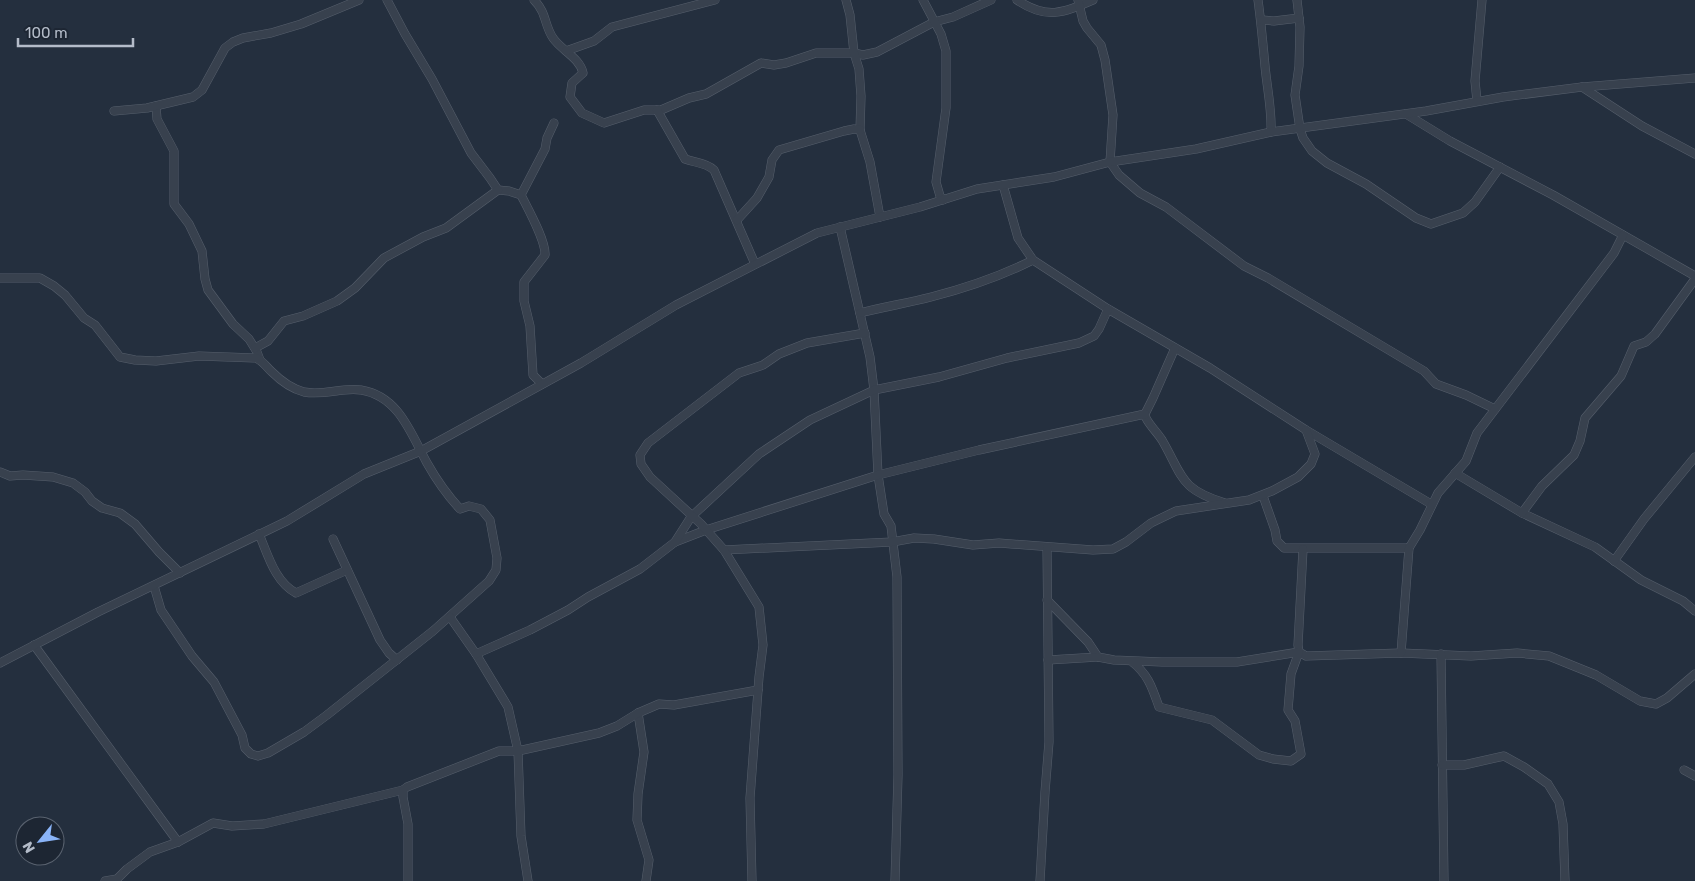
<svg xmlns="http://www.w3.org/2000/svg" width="1695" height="881" viewBox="0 0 1695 881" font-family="Rubik,sans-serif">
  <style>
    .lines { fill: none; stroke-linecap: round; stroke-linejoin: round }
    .minor-casing { stroke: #565f6c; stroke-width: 9 }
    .minor { stroke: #38414e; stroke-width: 8 }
  </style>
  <rect width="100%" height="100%" fill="#242f3e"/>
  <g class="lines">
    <g class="minor-casing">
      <g id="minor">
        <path d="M387 0 405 34 432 79 471 153 490 178 498 190 509 191 521 195C528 209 546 241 545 255L524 282V301L530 326 533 375 542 384"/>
        <path d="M534 0C547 13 544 25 553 38 561 50 580 58 583 73L572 83 570 97 582 113 604 123 644 110H661L689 98 706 94 761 63 774 65 786 63 816 53H854L863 55 877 52 934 22 953 17 991 0"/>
        <polyline points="846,0 850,15 854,53 859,69 861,96 860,130 870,162 880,217"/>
        <polyline points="923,0 941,34 946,51 946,108 936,182 940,196 943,200"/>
        <path d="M1017 0C1047 20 1063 13 1093 0"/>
        <polyline points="1078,0 1083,21 1087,28 1101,45 1105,60 1113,115 1110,162 1119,175 1140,193 1166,207 1244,266 1268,278 1424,371 1436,384 1466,395 1495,409"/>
        <path d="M1258 0C1261 22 1263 44 1265 66 1267 88 1272 109 1271 132"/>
        <polyline points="1297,0 1300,27 1299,66 1295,95 1300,129 1303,138 1312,151 1327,163 1366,184 1416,218 1431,224 1463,213 1475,202 1500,167"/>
        <polyline points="1262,20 1274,21 1299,18"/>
        <polyline points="566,51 594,41 612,27 715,0"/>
        <polyline points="1582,87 1642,126 1695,154"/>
        <polyline points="1477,101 1475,81 1482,0"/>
        <polyline points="156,106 157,119 174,151 174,204 189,224 202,251 205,279 208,290 233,324 249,339 257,352 260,360"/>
        <path d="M657 110 685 159C695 163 705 162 714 170L755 264"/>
        <polyline points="114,111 147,108 193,97 202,90 225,48 233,42 243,38 271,33 301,24 359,0"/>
        <polyline points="1406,114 1450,141 1553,195 1695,276"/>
        <polyline points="1003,185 1018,238 1033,260 1108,309 1210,368 1306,430 1431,504"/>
        <polyline points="521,195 545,149 547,138 554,123"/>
        <polyline points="737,220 757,198 769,177 772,160 779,150 844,131 854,129 860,130"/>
        <polyline points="840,227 870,357 874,390 878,475 884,514 891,526 897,577 898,775 895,881"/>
        <path d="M0 278H40L54 286 65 295 84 318 95 325 120 357 135 360 156 361 199 356 255 358C263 360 266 367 272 372 281 381 293 389 304 392 325 396 341 387 361 390 399 396 411 434 427 463 436 479 448 496 460 509L469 506 481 509 490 520 497 558 496 570 489 581 433 631 327 715 304 732 268 753 258 756 251 754 245 748 242 735 214 682 192 656 161 610 154 586"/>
        <path d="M860 313C883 307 908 303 931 297 966 288 1001 276 1033 260"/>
        <polyline points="255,348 268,341 284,321 303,316 337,301 355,288 384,258 423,237 446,228 498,190"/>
        <path d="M1175 348 1153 398 1145 414 1146 418C1150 426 1157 432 1162 440 1183 476 1179 489 1225 503"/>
        <polyline points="0,472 10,476 23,475 53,477 73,483 85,492 92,501 102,508 120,513 135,524 159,552 180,573"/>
        <polyline points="1455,473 1522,513 1595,547 1641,580 1683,601 1695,611"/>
        <polyline points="1263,496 1275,530 1277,541 1284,548 1409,548"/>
        <polyline points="1522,513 1542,486 1574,455 1580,441 1585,418 1621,376 1634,346 1646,342 1655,334 1695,279"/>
        <path d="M259 534C268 555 275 582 296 593L347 570"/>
        <polyline points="333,539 380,640 389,653 397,660"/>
        <polyline points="675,542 706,530 878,475 979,450 1145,414"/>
        <polyline points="1303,549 1298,645 1299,652 1306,656 1401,653 1471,656 1517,653 1549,656 1596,675 1640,701 1656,704 1667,698 1695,674"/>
        <polyline points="724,550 892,542 914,538 934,539 973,545 999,543 1093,550 1113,549 1126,542 1151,523 1176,511 1249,500 1272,491 1298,477 1311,464 1315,454 1306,430"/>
        <polyline points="1614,561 1644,519 1695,457"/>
        <path d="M1047 600 1088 642 1098 657 1114 660 1162 662H1237L1299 652 1291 674 1288 710 1295 721 1301 754 1291 761 1273 759 1259 755 1212 720 1159 707C1152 687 1148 674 1131 661"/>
        <polyline points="450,617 476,654 508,707 518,751 521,836 528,881"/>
        <polyline points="34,645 178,842"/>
        <polyline points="1401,653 1409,548 1420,530 1438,493 1466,461 1477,433 1614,253 1623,235"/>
        <polyline points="476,654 530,630 568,610 588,597 640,569 675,542 691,517 759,454 810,420 874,390 939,377 1007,358 1079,343 1094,336 1099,329 1108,309"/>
        <polyline points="1441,654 1444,881"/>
        <polyline points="1048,660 1098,657"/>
        <polyline points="0,663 98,612 287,521 364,474 421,451 581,363 676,305 817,233 920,207 977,189 1054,177 1110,162 1196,149 1271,132 1426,111 1503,97 1582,87 1695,78"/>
        <polyline points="638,713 644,752 638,794 637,820 649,860 646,881"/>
        <polyline points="1442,765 1464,765 1504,756 1524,767 1548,784 1559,802 1563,824 1565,881"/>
        <polyline points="1684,770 1695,776"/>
        <polyline points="105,881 117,879 127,869 150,852 178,842 213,823 232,826 264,824 403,790"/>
        <polyline points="408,881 408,824 403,797 403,790 407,787 499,751 518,751 599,733 617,726 638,713 659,704 674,705 758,690"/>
        <polyline points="752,881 750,798 759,677 763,645 759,607 724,550 701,524 650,477 641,464 640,455 648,443 739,373 763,365 779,354 807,343 865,333"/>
        <polyline points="1040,881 1045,792 1049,742 1047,547"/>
      </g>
    </g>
    <use href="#minor" class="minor"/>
  </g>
  <g transform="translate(40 841) rotate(240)"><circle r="24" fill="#1d2633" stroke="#59626f"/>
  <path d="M0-4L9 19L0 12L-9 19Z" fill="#8ab4f8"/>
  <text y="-8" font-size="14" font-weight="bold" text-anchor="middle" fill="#b4bcc9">N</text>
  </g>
  <path d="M18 38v8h115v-8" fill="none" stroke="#b4bcc9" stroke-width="2.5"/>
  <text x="25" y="38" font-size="15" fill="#b4bcc9" stroke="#1d2633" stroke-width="4" paint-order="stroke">100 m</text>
</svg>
